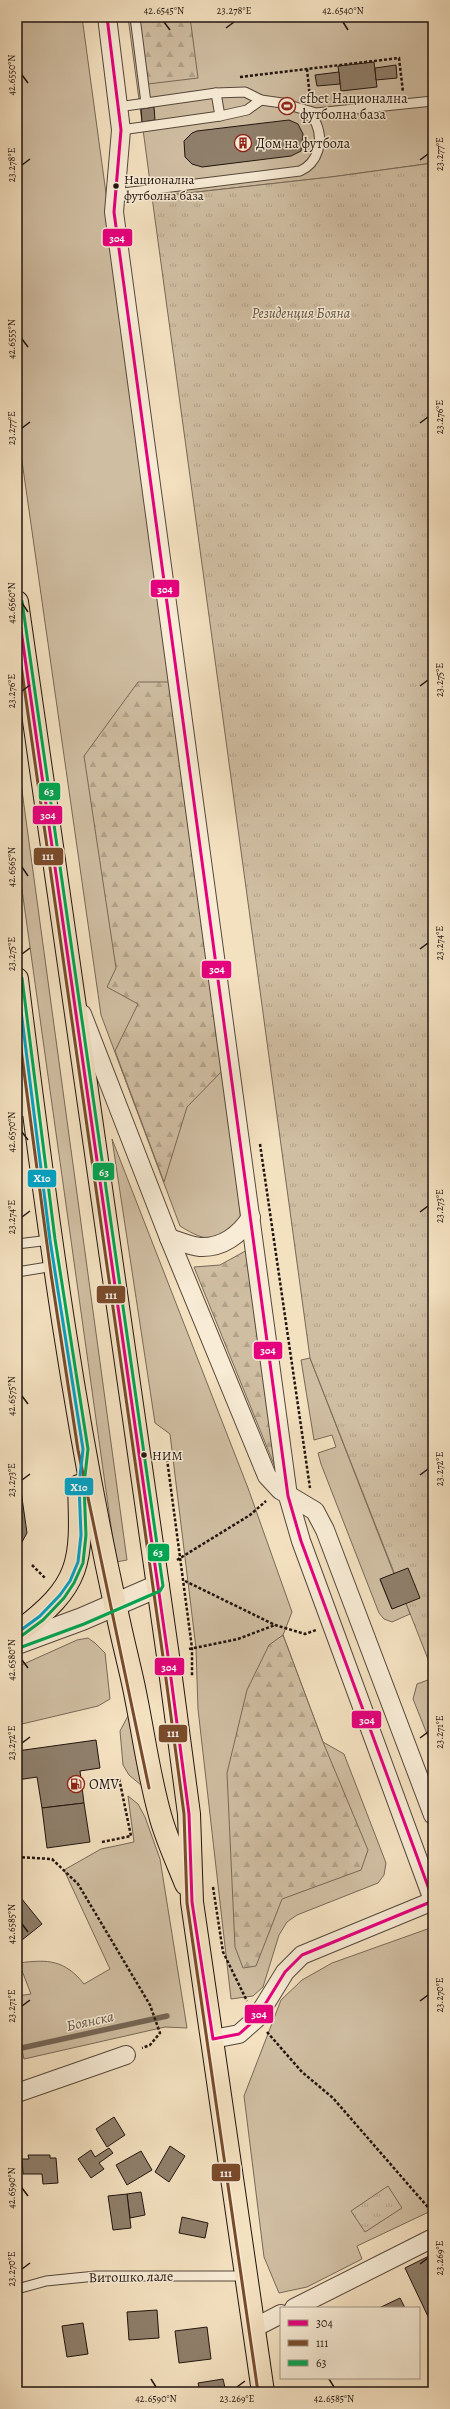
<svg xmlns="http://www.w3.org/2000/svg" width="450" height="2409" viewBox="0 0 450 2409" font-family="Alegreya,serif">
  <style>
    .grass { fill: #d0bea2; stroke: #786958 }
    .forest { fill: url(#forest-firs); stroke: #786958 }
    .park { fill: url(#park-tufts); stroke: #786958 }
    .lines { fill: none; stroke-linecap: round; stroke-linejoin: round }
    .stream { stroke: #746555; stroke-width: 5.5 }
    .building { fill: #8f7f6b; stroke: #21140f }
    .service-casing { stroke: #56473b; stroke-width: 11 }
    .minor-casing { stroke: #56473b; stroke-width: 20 }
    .tertiary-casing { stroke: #56473b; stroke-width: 24 }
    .trunk-casing { stroke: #21140f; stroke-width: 24 }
    .path { stroke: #21140f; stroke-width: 2.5; stroke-dasharray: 3 2; stroke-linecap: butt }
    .service { stroke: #f8ecd6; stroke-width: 9 }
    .minor { stroke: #f8ecd6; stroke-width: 18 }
    .tertiary { stroke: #f8ecd6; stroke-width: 22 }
    .trunk { stroke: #f4e1c0; stroke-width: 22 }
    .bus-1-casing { stroke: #f8ecd6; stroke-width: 6 }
    .bus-2-casing { stroke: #f8ecd6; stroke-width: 6 }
    .bus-3-casing { stroke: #f8ecd6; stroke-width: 6 }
    .bus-4-casing { stroke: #f8ecd6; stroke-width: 6 }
    .bus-1 { stroke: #e5007d; stroke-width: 3 }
    .bus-2 { stroke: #7a4b2a; stroke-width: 3 }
    .bus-3 { stroke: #00a651; stroke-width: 3 }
    .bus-4 { stroke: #02a2c4; stroke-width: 3 }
    .ticks { fill: none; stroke: #21140f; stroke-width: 1.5 }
    .bus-dot { fill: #21140f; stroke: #f8ecd6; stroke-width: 1.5 }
    .labels { text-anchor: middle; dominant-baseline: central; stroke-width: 3; stroke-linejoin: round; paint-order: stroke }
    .bus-label { font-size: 13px; fill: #21140f; stroke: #f8ecd6; text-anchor: start }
    .poi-label { font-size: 14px; fill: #21140f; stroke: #f8ecd6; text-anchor: start }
    .park-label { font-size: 14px; font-style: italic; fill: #5e5042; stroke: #f8ecd6 }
    .street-label { font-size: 14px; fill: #21140f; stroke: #f8ecd6 }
    .water-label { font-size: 15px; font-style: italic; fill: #605144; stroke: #f8ecd6 }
    .line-badge { stroke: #f8ecd6; stroke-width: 1.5 }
    .badge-label { font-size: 11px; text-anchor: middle; font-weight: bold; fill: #fff }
    .neatline { fill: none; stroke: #21140f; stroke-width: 1.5 }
    .ticks-label { font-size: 10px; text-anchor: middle; fill: #21140f }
  </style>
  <defs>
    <pattern id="forest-firs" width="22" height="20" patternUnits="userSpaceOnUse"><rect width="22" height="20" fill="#d0bea2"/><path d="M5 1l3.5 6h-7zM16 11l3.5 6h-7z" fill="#b2a28a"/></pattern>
    <pattern id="park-tufts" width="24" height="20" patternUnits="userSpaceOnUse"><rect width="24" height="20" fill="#d0bea2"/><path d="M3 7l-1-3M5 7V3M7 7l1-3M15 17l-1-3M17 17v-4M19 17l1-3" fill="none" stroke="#b2a28a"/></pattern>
  </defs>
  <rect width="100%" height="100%" fill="#f4e1c0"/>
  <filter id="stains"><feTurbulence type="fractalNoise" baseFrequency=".005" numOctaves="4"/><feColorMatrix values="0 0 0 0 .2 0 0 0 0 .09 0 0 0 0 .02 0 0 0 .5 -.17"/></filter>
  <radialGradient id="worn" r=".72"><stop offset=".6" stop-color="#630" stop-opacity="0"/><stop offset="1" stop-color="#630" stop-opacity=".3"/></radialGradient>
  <g class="grass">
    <path d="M17 17H82L225 1068 241 1221C218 1243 207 1243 180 1226L101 1015 17 426Z"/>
    <polygon points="128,17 433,17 433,163 331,177 152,197"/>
    <polygon points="17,754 127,1560 116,1562 17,854"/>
    <polygon points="112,1139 248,1488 292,1612 283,1635 323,1742 344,1754 386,1863 384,1875 378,1883 297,1915 287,1922 279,1935 263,1987 253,1996 231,1999 198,1709 196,1648 170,1434 155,1423"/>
    <polygon points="310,1358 394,1574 380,1580 392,1609 406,1603 410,1614 392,1622 384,1619 379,1613 321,1464 318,1453 336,1447 332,1435 314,1440 301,1360"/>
    <polygon points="88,1638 95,1643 105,1653 110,1699 98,1706 22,1724 17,1723 17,1667 77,1640"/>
    <polygon points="433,1678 433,1749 413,1699 417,1684"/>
    <polygon points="129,1714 148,1791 129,1775 123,1765 120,1731"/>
    <path d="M128 1796 138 1804 145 1817 160 1859 187 2028 165 2027 24 2059 17 2027V1996L31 1994 19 1963C48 1959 65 1960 84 1984L110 1969 64 1870 101 1849 134 1842Z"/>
    <polygon points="433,1927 433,2210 357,2246 362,2259 307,2287 279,2293 264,2257 244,2096 281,2000 302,1980 332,1963"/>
  </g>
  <g class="forest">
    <polygon points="139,17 190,17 198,78 148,84"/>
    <polygon points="138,682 172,682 225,1068 187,1107 164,1182 115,1051 138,1004 107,987 116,968 84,756"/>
    <polygon points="249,1249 277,1472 194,1267 220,1265"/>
    <polygon points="283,1635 323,1742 368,1850 361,1870 282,1899 256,1966 243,1968 235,1947 227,1773 247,1690 269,1645"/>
  </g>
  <g class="park">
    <polygon points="433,163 433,1672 310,1358 152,197 331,177"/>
    <polygon points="388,2186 402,2208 365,2232 351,2211"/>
  </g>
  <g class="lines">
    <polyline class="stream" points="17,2049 167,2016"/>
  </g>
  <g class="building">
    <polygon points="374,62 377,87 341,91 338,66"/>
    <polygon points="396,65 397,78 376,80 375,68"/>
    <polygon points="339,72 340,84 317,86 315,75"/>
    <polygon points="154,107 155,120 142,122 141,109"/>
    <polygon points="289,120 298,124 303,134 301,151 291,156 202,167 192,164 185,157 184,141 192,133 197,131"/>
    <polygon points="17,1463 27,1533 17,1551"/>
    <polygon points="408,1568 420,1598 392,1609 380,1579"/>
    <polygon points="96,1740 100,1768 80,1771 84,1803 42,1808 37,1777 17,1780 17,1751"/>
    <polygon points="84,1803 90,1842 47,1848 42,1808"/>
    <polygon points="17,1893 42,1924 17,1944"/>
    <polygon points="114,2117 125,2135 107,2147 96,2129"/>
    <polygon points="170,2146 185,2156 169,2182 155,2172"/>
    <polygon points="109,2148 113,2153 99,2163 104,2169 91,2178 78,2159 91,2150 95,2157"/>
    <polygon points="141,2151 152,2170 127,2185 116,2165"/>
    <polygon points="28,2155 50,2155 50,2158 56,2158 58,2183 43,2184 42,2174 23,2174 22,2159 29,2159"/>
    <polygon points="141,2192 145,2215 130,2218 127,2194"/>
    <polygon points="127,2194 131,2228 113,2230 108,2196"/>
    <polygon points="182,2217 208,2223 205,2238 179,2233"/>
    <polygon points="433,2254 433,2327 405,2268"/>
    <polygon points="400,2298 405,2308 379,2308"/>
    <polygon points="157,2310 159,2338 129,2340 127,2312"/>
    <polygon points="83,2323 88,2354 67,2357 62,2326"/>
    <polygon points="207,2327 211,2359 179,2363 175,2331"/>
    <polygon points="223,2379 226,2392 200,2392 198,2383"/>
  </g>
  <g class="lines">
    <g class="service-casing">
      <g id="service">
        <polyline points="135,17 146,103"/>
        <polyline points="216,93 220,116"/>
        <polyline points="118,107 216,93 245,92 261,100 282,103 316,113 433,101"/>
        <polyline points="121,130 220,116 247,110 261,100"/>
        <path d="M115 194 300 171C318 163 324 141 316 123 314 119 309 115 305 111"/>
        <polyline points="17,1113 33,1109"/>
        <polyline points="17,1244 50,1240"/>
        <polyline points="17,1272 54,1266"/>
        <polyline points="17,2289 46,2281 96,2276 245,2276"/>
      </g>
    </g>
    <g class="minor-casing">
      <g id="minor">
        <polyline points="107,17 121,130 114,212 288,1496 301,1541 433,1900"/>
        <polyline points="82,1014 169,1238 267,1476 280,1490 315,1511 325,1530 433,1815"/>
        <path d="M169 1238C179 1241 190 1246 200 1247 222 1248 240 1235 251 1217"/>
        <polyline points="213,2039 239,2034 256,2019 285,1972 302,1955 433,1901"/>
        <polyline points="17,2093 126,2055"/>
        <polyline points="294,2308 433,2238"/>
        <polyline points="254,2328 281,2314"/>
      </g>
    </g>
    <g class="tertiary-casing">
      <polyline id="tertiary" points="17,1643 82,1619 158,1586"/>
    </g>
    <g class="trunk-casing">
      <g id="trunk">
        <polyline points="17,602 169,1663 189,1814 192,1902 263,2392"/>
        <path d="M17 979C46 1213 76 1445 131 1674 142 1721 147 1769 160 1815 166 1838 177 1861 186 1884"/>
        <path d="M17 1633C82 1585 82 1563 79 1486"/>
      </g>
    </g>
    <g class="path">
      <polyline points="307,69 310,98"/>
      <polyline points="240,77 399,58 403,92"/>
      <polyline points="260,1144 310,1488"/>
      <polyline points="167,1459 192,1648 192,1677"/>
      <polyline points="177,1560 250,1515 266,1501"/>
      <polyline points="32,1565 46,1579"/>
      <polyline points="185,1581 275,1625 305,1634 316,1630"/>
      <polyline points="189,1649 238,1639 275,1625"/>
      <polyline points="102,1842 131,1836 119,1778"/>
      <polyline points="17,1857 52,1859 78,1884 150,2005 160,2033 150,2045 142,2048"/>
      <polyline points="213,1887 223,1952 247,2001"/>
      <polyline points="267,2032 302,2072 333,2098 433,2213"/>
    </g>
    <use href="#service" class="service"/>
    <use href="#minor" class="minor"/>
    <use href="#tertiary" class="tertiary"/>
    <use href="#trunk" class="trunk"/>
    <g class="bus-1-casing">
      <g id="bus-1">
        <polyline points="107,17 121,130 114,212 288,1496 301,1541 433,1900"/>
        <polyline points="17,602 169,1663 189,1814 192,1902 213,2039 239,2034 256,2019 285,1972 302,1955 433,1901"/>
      </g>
    </g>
    <g class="bus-2-casing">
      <g id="bus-2">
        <polyline points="17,637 164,1664 184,1814 187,1903 258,2392"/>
        <polyline points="17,1019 51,1274 78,1450 149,1788"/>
      </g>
    </g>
    <g class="bus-3-casing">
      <g id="bus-3">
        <polyline points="20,1637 43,1620 64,1598 74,1583 83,1563 86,1535 84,1485 88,1449 55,1239 22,978"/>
        <polyline points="19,1648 84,1624 160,1591 163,1586 22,601"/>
      </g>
    </g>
    <g class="bus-4-casing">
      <polyline id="bus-4" points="17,979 50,1240 83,1449 79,1485 81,1535 78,1562 70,1581 60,1595 40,1616 17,1633"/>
    </g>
    <use href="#bus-1" class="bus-1"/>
    <use href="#bus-2" class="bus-2"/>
    <use href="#bus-3" class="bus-3"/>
    <use href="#bus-4" class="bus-4"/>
  </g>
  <path class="ticks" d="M164 22 170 30M343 22 348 30M226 28 234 22M22 75 28 83M420 160 428 154M22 165 30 159M22 339 28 347M420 423 428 417M22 428 30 422M22 603 28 612M420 686 428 680M22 691 30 685M22 867 28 876M420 949 428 943M22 954 30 948M22 1132 28 1140M420 1212 428 1206M22 1217 30 1211M22 1396 28 1404M420 1475 428 1469M22 1480 30 1474M22 1660 28 1668M420 1738 428 1732M22 1743 30 1737M22 1924 28 1932M420 2001 428 1995M22 2006 30 2000M22 2188 28 2196M420 2264 428 2258M22 2269 30 2263M151 2379 156 2387M329 2379 334 2387M237 2387 245 2381"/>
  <defs>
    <g id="stadium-ring" transform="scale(0.9)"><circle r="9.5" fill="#f8ecd6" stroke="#8f2418" stroke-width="1.5"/><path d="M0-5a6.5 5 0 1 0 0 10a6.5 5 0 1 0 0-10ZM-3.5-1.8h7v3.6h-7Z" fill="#8f2418"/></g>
    <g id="building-ring" transform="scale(0.9)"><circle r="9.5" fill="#f8ecd6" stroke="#8f2418" stroke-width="1.5"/><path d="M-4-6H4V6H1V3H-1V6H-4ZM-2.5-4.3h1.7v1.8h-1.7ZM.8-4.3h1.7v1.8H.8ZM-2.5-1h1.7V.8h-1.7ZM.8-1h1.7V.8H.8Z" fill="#8f2418"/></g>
    <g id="fuel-ring" transform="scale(0.9)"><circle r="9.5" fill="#f8ecd6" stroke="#8f2418" stroke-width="1.5"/><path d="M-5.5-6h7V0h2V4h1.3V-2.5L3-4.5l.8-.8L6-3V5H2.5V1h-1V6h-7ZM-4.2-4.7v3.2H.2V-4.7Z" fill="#8f2418"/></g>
  </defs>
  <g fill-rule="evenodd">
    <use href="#stadium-ring" x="287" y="106"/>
    <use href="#building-ring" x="243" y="143"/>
    <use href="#fuel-ring" x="76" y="1784"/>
  </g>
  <g class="bus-dot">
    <circle cx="116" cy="186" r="3.5"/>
    <circle cx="144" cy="1455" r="3.5"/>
  </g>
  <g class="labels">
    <g class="bus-label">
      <text x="124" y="179">Национална<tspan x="124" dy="16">футболна база</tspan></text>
      <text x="152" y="1455">НИМ</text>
    </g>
    <g class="poi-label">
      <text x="300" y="98">efbet Национална<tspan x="300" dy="16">футболна база</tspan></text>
      <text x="256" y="143">Дом на футбола</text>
      <text x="89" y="1784">OMV</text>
    </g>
    <g class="park-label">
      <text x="301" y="313">Резиденция Бояна</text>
    </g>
    <g class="street-label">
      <text transform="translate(131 2277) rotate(-1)">Витошко лале</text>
    </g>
    <g class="water-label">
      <text transform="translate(90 2021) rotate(-12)">Боянска</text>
    </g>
  </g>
  <g class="line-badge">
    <rect x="102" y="228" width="31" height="19" rx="4" fill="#e5007d"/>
    <rect x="150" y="579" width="30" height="19" rx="4" fill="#e5007d"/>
    <rect x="38" y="782" width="23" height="19" rx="4" fill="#00a651"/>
    <rect x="32" y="805" width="31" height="20" rx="4" fill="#e5007d"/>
    <rect x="33" y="847" width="31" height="19" rx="4" fill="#7a4b2a"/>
    <rect x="201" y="960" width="31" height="19" rx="4" fill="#e5007d"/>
    <rect x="92" y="1162" width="23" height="19" rx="4" fill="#00a651"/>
    <rect x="27" y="1169" width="30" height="19" rx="4" fill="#02a2c4"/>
    <rect x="96" y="1285" width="30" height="19" rx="4" fill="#7a4b2a"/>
    <rect x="253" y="1341" width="30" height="19" rx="4" fill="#e5007d"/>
    <rect x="64" y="1477" width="30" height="19" rx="4" fill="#02a2c4"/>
    <rect x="147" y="1543" width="23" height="19" rx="4" fill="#00a651"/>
    <rect x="154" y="1657" width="31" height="19" rx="4" fill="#e5007d"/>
    <rect x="351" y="1710" width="31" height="19" rx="4" fill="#e5007d"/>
    <rect x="158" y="1724" width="30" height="19" rx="4" fill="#7a4b2a"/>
    <rect x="244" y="2004" width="30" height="20" rx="4" fill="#e5007d"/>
    <rect x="211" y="2163" width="30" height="19" rx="4" fill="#7a4b2a"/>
  </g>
  <g class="badge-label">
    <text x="117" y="242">304</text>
    <text x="165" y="593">304</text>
    <text x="49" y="795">63</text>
    <text x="48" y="819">304</text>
    <text x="48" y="860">111</text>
    <text x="217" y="973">304</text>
    <text x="104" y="1176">63</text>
    <text x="42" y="1182">Х10</text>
    <text x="111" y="1299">111</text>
    <text x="268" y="1354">304</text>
    <text x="79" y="1491">Х10</text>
    <text x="158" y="1556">63</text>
    <text x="169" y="1671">304</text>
    <text x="367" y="1724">304</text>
    <text x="173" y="1737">111</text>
    <text x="259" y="2018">304</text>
    <text x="226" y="2177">111</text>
  </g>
  <rect width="450" height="2409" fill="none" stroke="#f4e1c0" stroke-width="44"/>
  <rect x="280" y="2307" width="140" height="72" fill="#f8ecd6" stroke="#a29686"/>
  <rect x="288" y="2320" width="20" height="6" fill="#e5007d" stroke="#a29686"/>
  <text x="316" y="2327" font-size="12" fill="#21140f">304</text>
  <rect x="288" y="2340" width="20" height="6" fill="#7a4b2a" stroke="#a29686"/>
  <text x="316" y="2347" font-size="12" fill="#21140f">111</text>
  <rect x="288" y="2360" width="20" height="6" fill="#00a651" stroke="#a29686"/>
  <text x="316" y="2367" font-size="12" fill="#21140f">63</text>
  <rect x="22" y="22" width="406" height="2365" class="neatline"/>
  <g class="ticks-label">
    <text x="164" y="14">42.6545°N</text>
    <text x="234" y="14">23.278°E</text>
    <text x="343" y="14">42.6540°N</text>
    <text transform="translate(11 75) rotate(-90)" y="4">42.6550°N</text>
    <text transform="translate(439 154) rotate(-90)" y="4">23.277°E</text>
    <text transform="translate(11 165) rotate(-90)" y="4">23.278°E</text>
    <text transform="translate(11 339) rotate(-90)" y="4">42.6555°N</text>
    <text transform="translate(439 417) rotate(-90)" y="4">23.276°E</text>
    <text transform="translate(11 428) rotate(-90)" y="4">23.277°E</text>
    <text transform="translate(11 603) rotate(-90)" y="4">42.6560°N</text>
    <text transform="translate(439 680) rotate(-90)" y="4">23.275°E</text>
    <text transform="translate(11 691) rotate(-90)" y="4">23.276°E</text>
    <text transform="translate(11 867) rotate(-90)" y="4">42.6565°N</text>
    <text transform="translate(439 943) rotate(-90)" y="4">23.274°E</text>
    <text transform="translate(11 954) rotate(-90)" y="4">23.275°E</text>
    <text transform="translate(11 1132) rotate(-90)" y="4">42.6570°N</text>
    <text transform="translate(439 1206) rotate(-90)" y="4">23.273°E</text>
    <text transform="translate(11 1217) rotate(-90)" y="4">23.274°E</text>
    <text transform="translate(11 1396) rotate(-90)" y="4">42.6575°N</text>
    <text transform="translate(439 1469) rotate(-90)" y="4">23.272°E</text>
    <text transform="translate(11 1480) rotate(-90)" y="4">23.273°E</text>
    <text transform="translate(11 1660) rotate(-90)" y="4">42.6580°N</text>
    <text transform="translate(439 1732) rotate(-90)" y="4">23.271°E</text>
    <text transform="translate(11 1743) rotate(-90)" y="4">23.272°E</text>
    <text transform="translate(11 1924) rotate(-90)" y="4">42.6585°N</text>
    <text transform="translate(439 1995) rotate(-90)" y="4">23.270°E</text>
    <text transform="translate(11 2006) rotate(-90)" y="4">23.271°E</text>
    <text transform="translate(11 2188) rotate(-90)" y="4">42.6590°N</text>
    <text transform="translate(439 2258) rotate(-90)" y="4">23.269°E</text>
    <text transform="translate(11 2269) rotate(-90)" y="4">23.270°E</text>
    <text x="156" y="2402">42.6590°N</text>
    <text x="237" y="2402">23.269°E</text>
    <text x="334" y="2402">42.6585°N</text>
  </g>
  <rect width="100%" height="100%" filter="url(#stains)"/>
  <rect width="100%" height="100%" fill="url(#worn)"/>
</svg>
